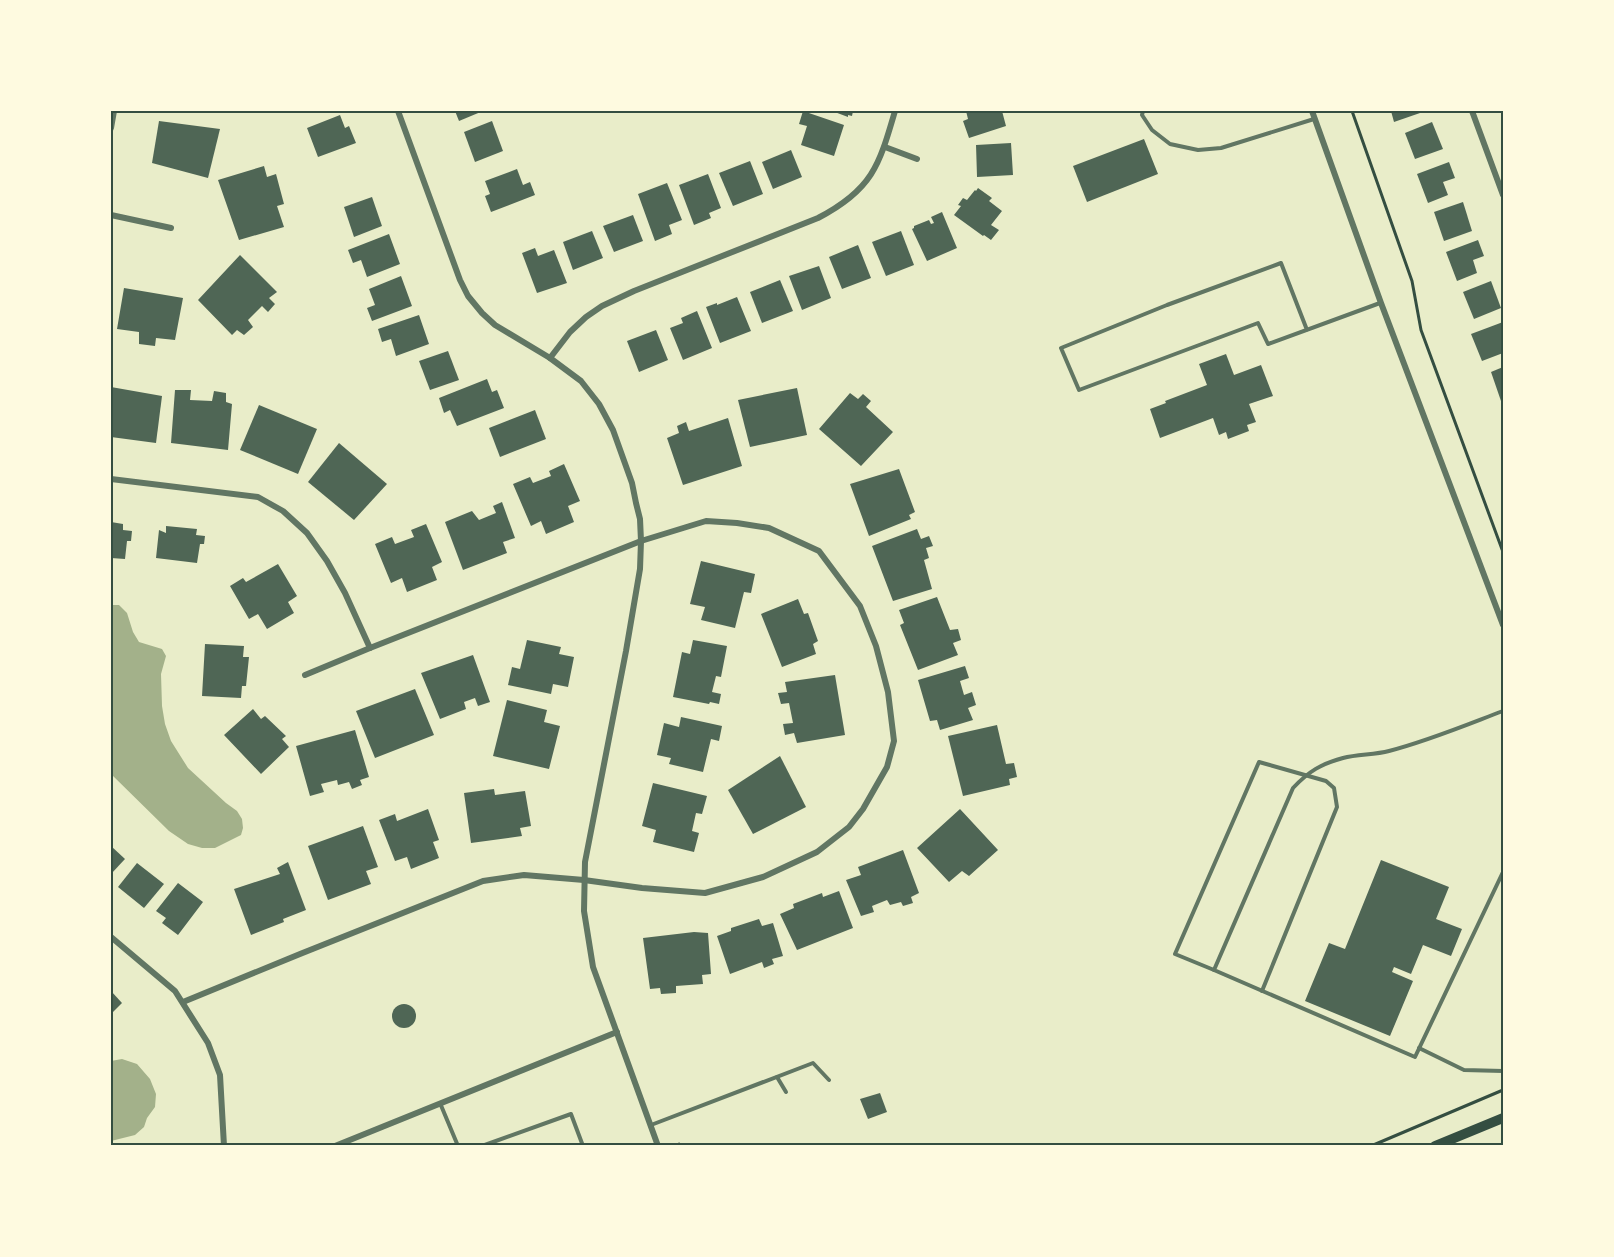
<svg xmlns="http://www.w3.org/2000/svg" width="1614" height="1257" viewBox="0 0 1614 1257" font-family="'PT Serif',serif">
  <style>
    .water { fill: #a3b18a }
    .building { fill: #4f6655 }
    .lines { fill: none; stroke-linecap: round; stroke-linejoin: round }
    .path { stroke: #344e41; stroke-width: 3 }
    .service { stroke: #617663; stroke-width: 4 }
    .minor { stroke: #617663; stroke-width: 6 }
    .secondary { stroke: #344e41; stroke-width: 10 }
    .neatline { fill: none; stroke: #344e41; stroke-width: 2 }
  </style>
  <rect width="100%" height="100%" fill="#e9edc9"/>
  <g class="water">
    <polygon points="111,605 119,605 127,613 133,632 139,642 162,649 166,656 161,674 162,706 165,724 171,741 188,768 226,803 237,811 242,819 243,828 241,835 215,848 202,848 188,844 169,831 111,774"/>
    <polygon points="122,1059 137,1064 150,1079 156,1094 155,1107 147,1118 144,1127 135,1135 111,1141 111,1061"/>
  </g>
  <g class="building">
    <polygon points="455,111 483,111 459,121"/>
    <polygon points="803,111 844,125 834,156 801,145 807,126 799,124"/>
    <polygon points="832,111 853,111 852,116 848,115 848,117"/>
    <polygon points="966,111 1002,111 1006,126 969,138 963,121 968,119"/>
    <polygon points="1391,111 1419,111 1420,113 1394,122"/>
    <polygon points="340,115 345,128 349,126 356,143 318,157 307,128"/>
    <polygon points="159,121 220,129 208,178 152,163"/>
    <polygon points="492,121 503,151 475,162 464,132"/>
    <polygon points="1432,122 1443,149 1415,159 1405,133"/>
    <polygon points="1144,139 1158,174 1087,202 1073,166"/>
    <polygon points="1011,143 1013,175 977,177 976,145"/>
    <polygon points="791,150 802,177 773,189 762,162"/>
    <polygon points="750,161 763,194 733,206 719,173"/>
    <polygon points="1449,162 1455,178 1443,182 1448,195 1428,203 1417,174"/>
    <polygon points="264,166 267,177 276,174 284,204 277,206 284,227 239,240 218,180"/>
    <polygon points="517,169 523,185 530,182 535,195 491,212 485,196 490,194 485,181"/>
    <polygon points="708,174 721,208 709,213 711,218 694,225 679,185"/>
    <polygon points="667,183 682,220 669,225 672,234 655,241 638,194"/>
    <polygon points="978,188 992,198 989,201 1002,211 991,225 999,230 991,240 984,235 983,236 954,215 961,206 958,205 963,198 967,200 975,190 976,191"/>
    <polygon points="372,197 382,226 354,237 344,207"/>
    <polygon points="1463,202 1472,231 1444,241 1434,212"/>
    <polygon points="942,212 957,248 927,261 912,229 914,228 914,226 929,220 931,224 934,223 931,217"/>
    <polygon points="633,215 643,241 614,252 603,226"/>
    <polygon points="592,231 603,258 573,270 563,242"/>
    <polygon points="901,231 914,265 886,276 872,242"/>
    <polygon points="389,234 400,264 367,277 361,260 353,263 348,250"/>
    <polygon points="1478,240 1484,256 1473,260 1477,273 1457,281 1446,252"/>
    <polygon points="858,245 871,278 842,289 829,257"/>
    <polygon points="535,248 538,256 554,250 567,283 537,293 522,253"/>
    <polygon points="240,255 277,292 269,298 275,304 268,312 262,306 248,320 253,327 244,335 237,330 232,335 198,300"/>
    <polygon points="819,266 831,298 802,310 789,276"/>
    <polygon points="401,276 412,306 372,321 367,308 375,305 369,289"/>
    <polygon points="780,280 793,311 762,323 750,292"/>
    <polygon points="1491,281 1501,308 1474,319 1463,292"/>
    <polygon points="124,288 183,298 175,340 156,338 155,346 139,344 139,332 117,329"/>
    <polygon points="737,297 751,331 720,343 706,307 717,303 717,305"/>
    <polygon points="697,311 712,348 683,360 670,328 683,323 681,318"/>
    <polygon points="419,315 429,344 396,356 391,339 382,342 378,329"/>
    <polygon points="1503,322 1503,353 1482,361 1471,334"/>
    <polygon points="656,330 668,360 639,372 627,341"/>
    <polygon points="448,351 459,380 430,390 419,361"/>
    <polygon points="1226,354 1234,375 1261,365 1273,396 1249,404 1256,422 1247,425 1249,431 1228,439 1226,432 1219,435 1213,418 1160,438 1150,409 1166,403 1165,401 1207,385 1199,364"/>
    <polygon points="1503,367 1503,400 1501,401 1491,372"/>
    <polygon points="487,379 492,392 497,390 504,408 457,426 450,410 444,413 439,398"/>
    <polygon points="111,387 162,396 156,443 111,437"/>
    <polygon points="797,388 807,435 750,447 738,400"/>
    <polygon points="175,390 191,390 190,400 212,401 214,391 226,393 226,402 232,404 228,450 171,443"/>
    <polygon points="850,393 858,399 863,394 871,401 866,407 893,432 861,466 819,429"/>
    <polygon points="259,405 317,429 298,474 240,450"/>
    <polygon points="535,410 546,439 500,457 489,428"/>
    <polygon points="728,418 742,466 683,485 667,438 679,433 677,426 686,422 689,431"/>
    <polygon points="339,443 387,484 354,520 308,482"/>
    <polygon points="564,464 580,501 568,506 574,522 546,534 541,521 531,526 513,484 530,477 533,483 551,476 549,471"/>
    <polygon points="899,469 915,512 909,515 911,519 869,536 850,484"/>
    <polygon points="502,502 515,538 503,542 507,553 463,570 445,522 472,511 479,520 496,513 493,506"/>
    <polygon points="111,522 123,524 123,530 132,531 131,541 127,541 125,559 111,558"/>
    <polygon points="426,524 442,562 432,567 437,580 407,592 402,578 391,583 375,544 392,537 395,544 414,537 411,530"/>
    <polygon points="166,526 197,529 196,535 205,536 204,544 200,544 197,563 156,558 159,530 166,533"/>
    <polygon points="917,529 921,539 929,536 933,546 926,548 929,558 924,560 932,589 893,601 872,546"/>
    <polygon points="701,561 755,574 751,593 744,592 735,628 701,620 705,607 690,604"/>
    <polygon points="278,564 297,596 288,602 294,613 267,629 258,614 249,619 230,586 243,578 246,582"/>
    <polygon points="937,597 950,630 958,629 961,640 953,643 958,655 918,670 900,625 904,623 899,610"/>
    <polygon points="798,599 804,614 808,613 818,641 813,644 816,654 782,667 761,614"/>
    <polygon points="527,640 561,647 559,654 574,657 568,687 553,684 551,694 508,685 512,667 520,669"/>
    <polygon points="693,640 727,646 721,677 716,676 712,692 721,694 719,704 710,702 709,704 673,697 682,652 690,654"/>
    <polygon points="205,644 244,646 243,657 249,657 246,686 242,686 241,698 202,696"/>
    <polygon points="473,655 490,702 478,706 475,698 464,702 466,709 440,719 421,673"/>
    <polygon points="965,666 969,678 960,681 964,695 972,692 976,705 968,708 973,720 940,730 937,720 930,721 918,680"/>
    <polygon points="835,675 845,735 797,743 794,733 785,735 783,724 793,723 789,703 781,704 778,693 787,692 785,682"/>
    <polygon points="415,689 434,735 375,758 356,711"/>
    <polygon points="507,700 547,710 544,722 560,726 549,769 493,756"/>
    <polygon points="253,709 261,719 265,716 286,736 282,739 289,747 261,774 224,735"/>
    <polygon points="681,717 722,726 719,741 711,739 703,772 669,764 671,758 657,755 664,723 679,727"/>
    <polygon points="997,725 1006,764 1014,763 1017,777 1009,779 1010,785 963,796 948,736"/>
    <polygon points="355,730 369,777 360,780 362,785 352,789 349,782 338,785 337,780 321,784 324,792 310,796 296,746"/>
    <polygon points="780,756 806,807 753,834 728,790"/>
    <polygon points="653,783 707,796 702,814 696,813 692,831 699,833 694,852 653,842 656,830 642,826"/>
    <polygon points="494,789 495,795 525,791 531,826 520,828 522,836 471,843 464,793"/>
    <polygon points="428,809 439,840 433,842 439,858 411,869 407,857 395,861 379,820 395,814 397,821"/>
    <polygon points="960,809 998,850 969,876 962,871 949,882 917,848"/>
    <polygon points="363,826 378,867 366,871 371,884 328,900 308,846"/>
    <polygon points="111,846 125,859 111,874"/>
    <polygon points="903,850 919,893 911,897 913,903 903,906 901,902 890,905 887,900 872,906 874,912 861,916 846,880 861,875 858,867"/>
    <polygon points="1381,860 1449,887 1436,919 1462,929 1451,956 1423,945 1411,974 1394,967 1392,972 1413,981 1390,1036 1305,1001 1329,943 1345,949"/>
    <polygon points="288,862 306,910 283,919 284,922 251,935 234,889 280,874 277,868"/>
    <polygon points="137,863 164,884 144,908 118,887"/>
    <polygon points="178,883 203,902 178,935 162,923 166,918 156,911"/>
    <polygon points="839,891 853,928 797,950 780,914 794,908 793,904 822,893 823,897"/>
    <polygon points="759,919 762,926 773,923 783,956 772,959 774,964 764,968 762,962 730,974 717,936 731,931 731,928"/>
    <polygon points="694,932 708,933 711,974 702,975 703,984 676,986 676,993 661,994 660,988 650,989 643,938"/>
    <polygon points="111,991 122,1003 111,1014"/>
    <circle cx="404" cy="1016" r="12"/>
    <polygon points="880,1093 887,1112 868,1119 860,1099"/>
  </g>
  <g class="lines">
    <g class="path">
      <polyline points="1352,111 1412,281 1421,330 1503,552"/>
      <polyline points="679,1144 680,1146"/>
      <polyline points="1371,1146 1503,1090"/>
    </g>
    <g class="service">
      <polyline points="1143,111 1142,115 1152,130 1170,144 1198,150 1221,148 1314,119"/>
      <polyline points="1307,330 1281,263 1167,305 1061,348 1079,390 1258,323 1268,344 1380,303"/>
      <path d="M1503 711C1466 725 1428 741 1389 751 1374 755 1358 754 1343 758 1321 764 1309 771 1293 788L1214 970 1415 1057 1503 872"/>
      <polyline points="1214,970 1175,954 1259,762 1326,781 1334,788 1337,807 1262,991"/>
      <polyline points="1419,1048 1464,1070 1503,1071"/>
      <polyline points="777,1077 786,1092"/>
      <polyline points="440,1103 458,1146"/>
      <polyline points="651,1125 813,1063 829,1080"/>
      <polyline points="482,1146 571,1114 583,1146"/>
    </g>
    <g class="minor">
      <polyline points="398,111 460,280 468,296 482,313 495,325 550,358 581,381 599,404 613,430 632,483 636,503 640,519 641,541 640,569 626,651 585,862 584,911 593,967 658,1146"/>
      <polyline points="1312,111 1381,303 1503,625"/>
      <polyline points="1472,111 1503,195"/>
      <polyline points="111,128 114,111"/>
      <polyline points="885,147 917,159"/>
      <polyline points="111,215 171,228"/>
      <path d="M550 358 570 332 586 317 602 306 634 291 818 218C872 190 879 166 895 111"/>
      <polyline points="111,479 258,497 283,511 307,533 327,561 345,593 370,648"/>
      <polyline points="111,937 175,991 208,1043 220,1075 224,1146"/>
      <polyline points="183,1002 300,954 483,881 524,875 584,880 642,888 705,893 763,877 817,852 849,827 863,809 887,767 894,741 888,692 876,646 860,606 819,551 769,528 737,523 706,521 641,541 370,648 305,675"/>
      <polyline points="335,1146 617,1032"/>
    </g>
    <polyline class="secondary" points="1435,1146 1503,1118"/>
  </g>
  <rect width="1614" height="1257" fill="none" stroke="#fefae0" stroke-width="225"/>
  <rect x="112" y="112" width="1390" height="1032" class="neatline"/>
</svg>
